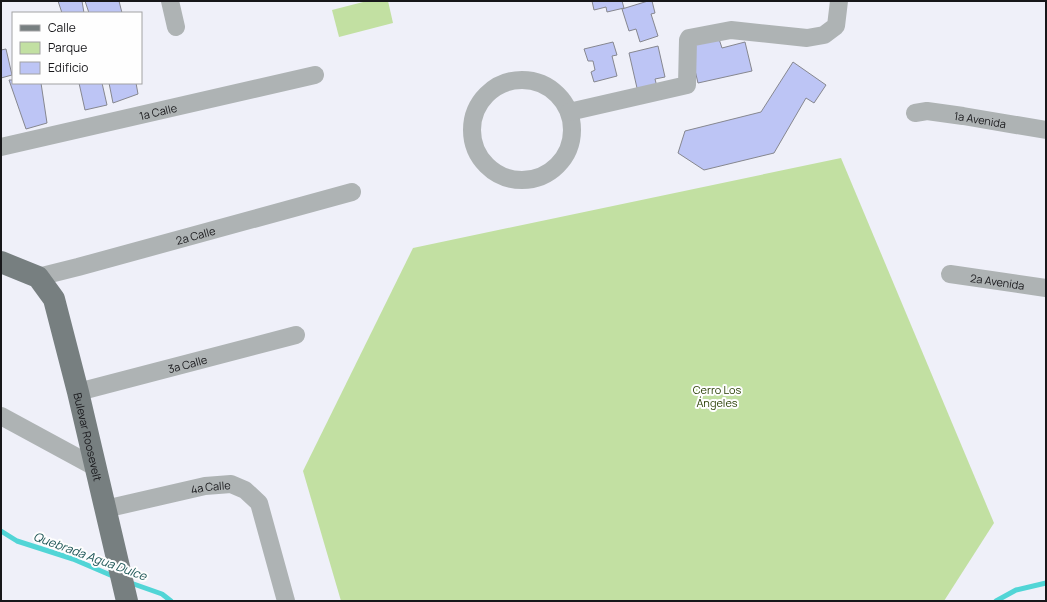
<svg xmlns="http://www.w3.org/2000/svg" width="1047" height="602" viewBox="0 0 1047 602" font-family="Manrope,sans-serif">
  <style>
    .green { fill: #c2e0a2 }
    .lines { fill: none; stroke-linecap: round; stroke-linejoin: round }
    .stream { stroke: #51d5d6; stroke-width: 5 }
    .building { fill: #bdc5f5; stroke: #86878f }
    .minor { stroke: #aeb3b4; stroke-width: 18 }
    .major { stroke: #777f80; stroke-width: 22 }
    .labels { text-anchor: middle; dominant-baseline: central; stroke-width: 4; stroke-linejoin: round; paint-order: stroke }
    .street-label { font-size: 11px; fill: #17171a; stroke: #fefefe }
    .park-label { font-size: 11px; fill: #283e02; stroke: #fefefe }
    .water-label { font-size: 12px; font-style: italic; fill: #1d5556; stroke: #fefefe }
  </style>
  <rect width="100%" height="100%" fill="#eff0f9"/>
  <g class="green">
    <polygon points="367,1 388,1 393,23 339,37 332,10"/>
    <polygon points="841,158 994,523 944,601 341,601 303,471 413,248"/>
  </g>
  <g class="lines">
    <g class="stream">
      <polyline points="1,531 17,541 73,559 115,577"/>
      <polyline points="128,582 162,594 171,601"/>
      <polyline points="996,601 1016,590 1046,583"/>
    </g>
  </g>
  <g class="building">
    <polygon points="58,1 82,1 84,13 62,13"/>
    <polygon points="85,1 119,1 122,13 89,13"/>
    <polygon points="592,1 622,1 624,8 607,12 606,7 594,10"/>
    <polygon points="648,1 652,1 655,13 651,14 658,36 640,42 636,29 629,31 622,9"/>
    <polygon points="719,39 722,48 745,42 752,71 698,83 689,45"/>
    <polygon points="613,42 617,55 612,56 617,76 594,82 591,72 595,70 593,61 588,61 584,49"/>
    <polygon points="658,46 665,77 655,79 657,87 637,88 629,53"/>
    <polygon points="6,49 12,75 1,78 1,50"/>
    <polygon points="793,62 826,85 814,103 806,98 774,153 704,170 678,153 685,131 761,112"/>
    <polygon points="9,80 13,80 13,83 41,83 47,123 26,129"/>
    <polygon points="79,83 102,83 107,105 85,110"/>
    <polygon points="109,83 136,83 138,94 113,103"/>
  </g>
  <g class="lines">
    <g class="minor">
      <polyline points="170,1 176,27"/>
      <circle cx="522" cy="130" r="50"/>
      <polyline points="569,112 687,85 688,40 689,38 731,30 807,38 824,35 836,26 839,1"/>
      <path id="s1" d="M915 113 927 111 963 116 1046 130"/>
      <path id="s2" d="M1 147 315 75"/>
      <path id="s3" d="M950 274 1046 288"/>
      <path id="s4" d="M38 277 78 267 352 192"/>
      <path id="s5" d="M78 392 296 335"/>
      <polyline points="1,416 95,467"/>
      <path id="s6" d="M105 509 205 486 231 484 245 490 259 503 286 601"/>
    </g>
    <path class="major" id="s7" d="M1 262 38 277 54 299 78 392 127 601"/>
  </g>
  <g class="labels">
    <g class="street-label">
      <text stroke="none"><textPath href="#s2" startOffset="161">1a Calle</textPath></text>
      <text stroke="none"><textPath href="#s1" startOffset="66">1a Avenida</textPath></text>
      <text stroke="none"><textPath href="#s4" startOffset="163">2a Calle</textPath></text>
      <text stroke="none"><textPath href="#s3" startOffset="48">2a Avenida</textPath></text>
      <text stroke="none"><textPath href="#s5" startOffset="113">3a Calle</textPath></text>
      <text stroke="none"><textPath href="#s7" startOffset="209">Bulevar Roosevelt</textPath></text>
      <text stroke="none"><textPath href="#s6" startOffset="108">4a Calle</textPath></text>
    </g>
    <g class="park-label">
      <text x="717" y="389">Cerro Los<tspan x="717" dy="13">Ángeles</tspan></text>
    </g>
    <g class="water-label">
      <text transform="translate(90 556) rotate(20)">Quebrada Agua Dulce</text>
    </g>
  </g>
  <rect width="1047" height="602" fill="none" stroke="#17171a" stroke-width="4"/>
  <rect x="12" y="12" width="130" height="72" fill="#fefefe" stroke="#a2a2a3"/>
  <rect x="20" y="25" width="20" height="6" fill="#777f80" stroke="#a2a2a3"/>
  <text x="48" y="32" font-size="12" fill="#17171a">Calle</text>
  <rect x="20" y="42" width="20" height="12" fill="#c2e0a2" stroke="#a2a2a3"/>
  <text x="48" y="52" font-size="12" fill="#17171a">Parque</text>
  <rect x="20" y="62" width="20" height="12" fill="#bdc5f5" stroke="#a2a2a3"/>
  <text x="48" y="72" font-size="12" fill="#17171a">Edificio</text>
</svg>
